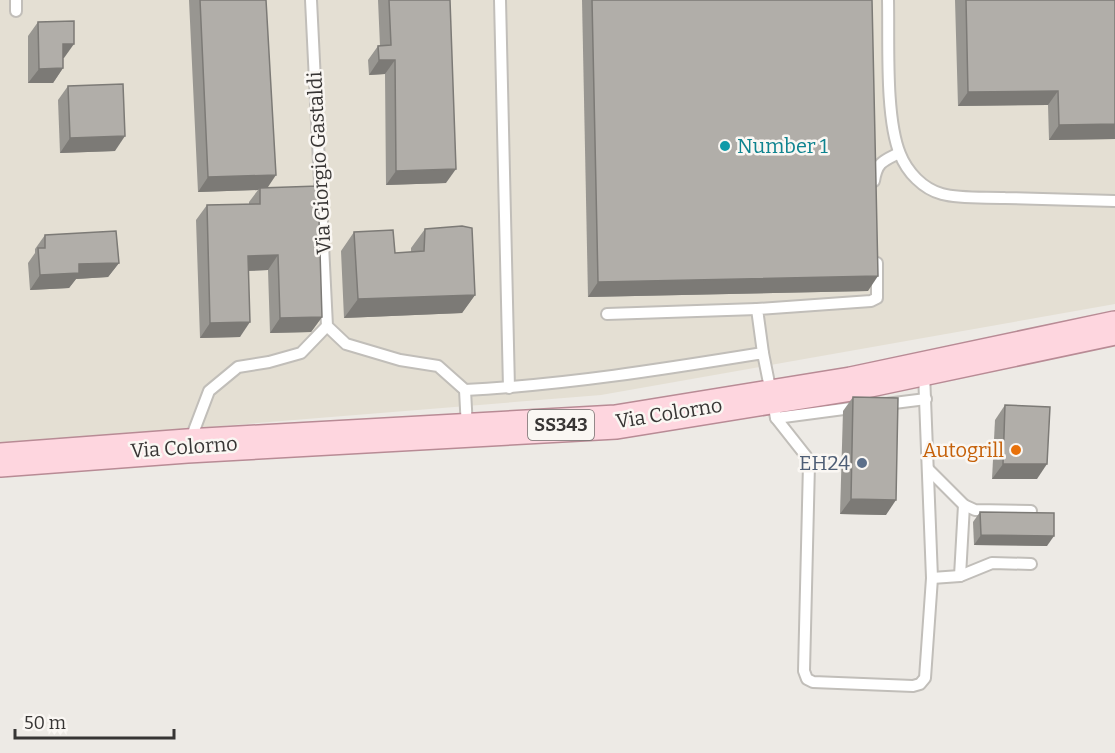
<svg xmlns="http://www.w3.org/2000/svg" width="1115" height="753" viewBox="0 0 1115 753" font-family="Bitter,serif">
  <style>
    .built { fill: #e4dfd3 }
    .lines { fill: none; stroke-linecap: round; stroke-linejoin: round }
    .service-casing { stroke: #c1beb9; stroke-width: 14 }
    .primary-casing { stroke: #b88b95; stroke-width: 36 }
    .service { stroke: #fff; stroke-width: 10 }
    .primary { stroke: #fed6df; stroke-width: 33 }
    .wall { fill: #989691 }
    .shaded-wall { fill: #7c7a76 }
    .building { fill: #b1aea9; stroke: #7c7a76; stroke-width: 1.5 }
    .culture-dot { fill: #0f9aa8; stroke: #faf7f3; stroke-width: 2 }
    .food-dot { fill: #e8710a; stroke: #faf7f3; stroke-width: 2 }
    .service-dot { fill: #5c6f8a; stroke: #faf7f3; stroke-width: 2 }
    .labels { text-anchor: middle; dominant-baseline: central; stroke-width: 5; stroke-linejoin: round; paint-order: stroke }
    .shield { fill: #faf7f3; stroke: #726f6d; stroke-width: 1.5 }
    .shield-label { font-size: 18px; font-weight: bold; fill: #373534 }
    .culture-label { font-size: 20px; fill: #0d838f; stroke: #faf7f3; text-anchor: start }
    .street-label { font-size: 20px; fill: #373534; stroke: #faf7f3 }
    .food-label { font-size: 20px; fill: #c56008; stroke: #faf7f3; text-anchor: end }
    .service-label { font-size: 20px; fill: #4e5e75; stroke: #faf7f3; text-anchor: end }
  </style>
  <rect width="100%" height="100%" fill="#edeae5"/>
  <polygon class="built" points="0,0 1115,0 1115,304 601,395 0,444"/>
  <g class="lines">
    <g class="service-casing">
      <g id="service">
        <polyline points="311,0 327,326 346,344 400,360 438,366 465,390 467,428"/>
        <polyline points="500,0 509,388"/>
        <path d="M888 0C889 42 885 117 900 154 907 172 923 189 942 194 960 199 986 197 1005 198 1042 199 1078 200 1115 201"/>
        <polyline points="16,11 16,0"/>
        <path d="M874 181C877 162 883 161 899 153"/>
        <polyline points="607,314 757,309"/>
        <polyline points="763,353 757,309 871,301 877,298 877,263"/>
        <path d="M465 390C565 385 664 369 763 353L776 418 806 456 809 464 804 671 807 679 813 682 913 686 920 684 925 678 932 578 924 373"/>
        <polyline points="886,404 926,399"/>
        <polyline points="776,418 859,407"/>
        <polyline points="190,441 209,391 238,367 269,362 301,353 327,326"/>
        <polyline points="928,469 964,505 975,510 1031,511"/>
        <polyline points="960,576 964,505"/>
        <polyline points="932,578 960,576 992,563 1031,564"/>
      </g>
    </g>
    <g class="primary-casing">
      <polyline id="primary" points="0,460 187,446 616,422 851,384 1115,328"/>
    </g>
    <use href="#service" class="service"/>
    <use href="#primary" class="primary"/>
  </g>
  <g class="wall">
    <polygon points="189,0 266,0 268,188 322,317 311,332 270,333 268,270 249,271 240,337 200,338 196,220 207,205 249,204 249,202 258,190 198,192"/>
    <polygon points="378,0 450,0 446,183 386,185 385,74 369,75 368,60 378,46 380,46"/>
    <polygon points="582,0 872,0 868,291 588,297"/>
    <polygon points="955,0 1115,0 1115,139 1049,140 1048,105 958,106"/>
    <polygon points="38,22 64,58 63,58 63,68 53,83 28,83 28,36"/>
    <polygon points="68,86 115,151 60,153 58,100"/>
    <polygon points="425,229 475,295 462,313 344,318 341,251 354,232 395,253 411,252 411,248"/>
    <polygon points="45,235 119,263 108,277 76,279 69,288 30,290 28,263 35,253 35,249"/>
    <polygon points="853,397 886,515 840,514 843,411"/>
    <polygon points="1005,405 1037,479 992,479 995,420"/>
    <polygon points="980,512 1047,546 974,545 973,522"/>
  </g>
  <g class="shaded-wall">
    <polygon points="63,44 74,44 64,58 53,58"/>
    <polygon points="379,60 395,60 385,74 369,75"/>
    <polygon points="63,68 53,83 28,83 39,69"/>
    <polygon points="1058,91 1048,105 958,106 968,92"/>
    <polygon points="1115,124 1115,139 1049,140 1059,125"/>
    <polygon points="125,136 115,151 60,153 70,138"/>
    <polygon points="456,169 446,183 386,185 396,171"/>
    <polygon points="276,175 266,190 260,188 258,190 198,192 208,177"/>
    <polygon points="278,255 268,270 238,271 248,256"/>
    <polygon points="119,263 108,277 76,279 69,288 30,290 40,275 79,264"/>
    <polygon points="878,276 868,291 588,297 598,282"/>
    <polygon points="475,295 462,313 344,318 358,299"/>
    <polygon points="322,317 311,332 270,333 280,318"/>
    <polygon points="250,322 240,337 200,338 210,323"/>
    <polygon points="1003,464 1047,464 1037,479 992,479"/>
    <polygon points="851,499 896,500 886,515 840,514"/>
    <polygon points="981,535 1054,536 1047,546 974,545"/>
  </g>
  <g class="building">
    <polygon points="200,0 266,0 276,175 208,177"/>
    <polygon points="389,0 450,0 456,169 396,171 395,60 379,60 378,46 391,45"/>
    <polygon points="592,0 872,0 878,276 598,282"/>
    <polygon points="966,0 1115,0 1115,124 1059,125 1058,91 968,92"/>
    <polygon points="74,21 74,44 63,44 63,68 39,69 38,22"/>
    <polygon points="123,84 125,136 70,138 68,86"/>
    <polygon points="318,186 322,317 280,318 278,255 248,256 250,322 210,323 207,205 260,204 260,188"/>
    <polygon points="462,226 472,228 475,295 358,299 354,232 393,230 395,253 424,251 425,229"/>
    <polygon points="116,231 119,263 79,264 79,273 40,275 38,248 45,248 45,235"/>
    <polygon points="853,397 898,398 896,500 851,499"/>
    <polygon points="1005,405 1050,407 1047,464 1003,464"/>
    <polygon points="980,512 1054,513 1054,536 981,535"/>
  </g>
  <circle class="culture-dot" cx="725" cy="146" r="6"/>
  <circle class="food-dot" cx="1016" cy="450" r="6"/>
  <circle class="service-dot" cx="862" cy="463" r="6"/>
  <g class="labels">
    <rect class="shield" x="528" y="410" width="66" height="30" rx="4.5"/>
    <g class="shield-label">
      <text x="561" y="425">SS343</text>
    </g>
    <g class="culture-label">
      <text x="737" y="146">Number 1</text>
    </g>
    <g class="street-label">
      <text transform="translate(319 163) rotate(-93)">Via Giorgio Gastaldi</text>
      <text transform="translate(669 413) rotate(-9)">Via Colorno</text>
      <text transform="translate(184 447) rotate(-4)">Via Colorno</text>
    </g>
    <g class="food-label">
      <text x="1004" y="450">Autogrill</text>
    </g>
    <g class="service-label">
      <text x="850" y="463">EH24</text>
    </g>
  </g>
  <path d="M15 729v9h159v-9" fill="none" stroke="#373534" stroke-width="3"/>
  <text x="24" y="729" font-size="18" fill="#373534" stroke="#faf7f3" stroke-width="4.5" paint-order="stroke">50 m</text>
</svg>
